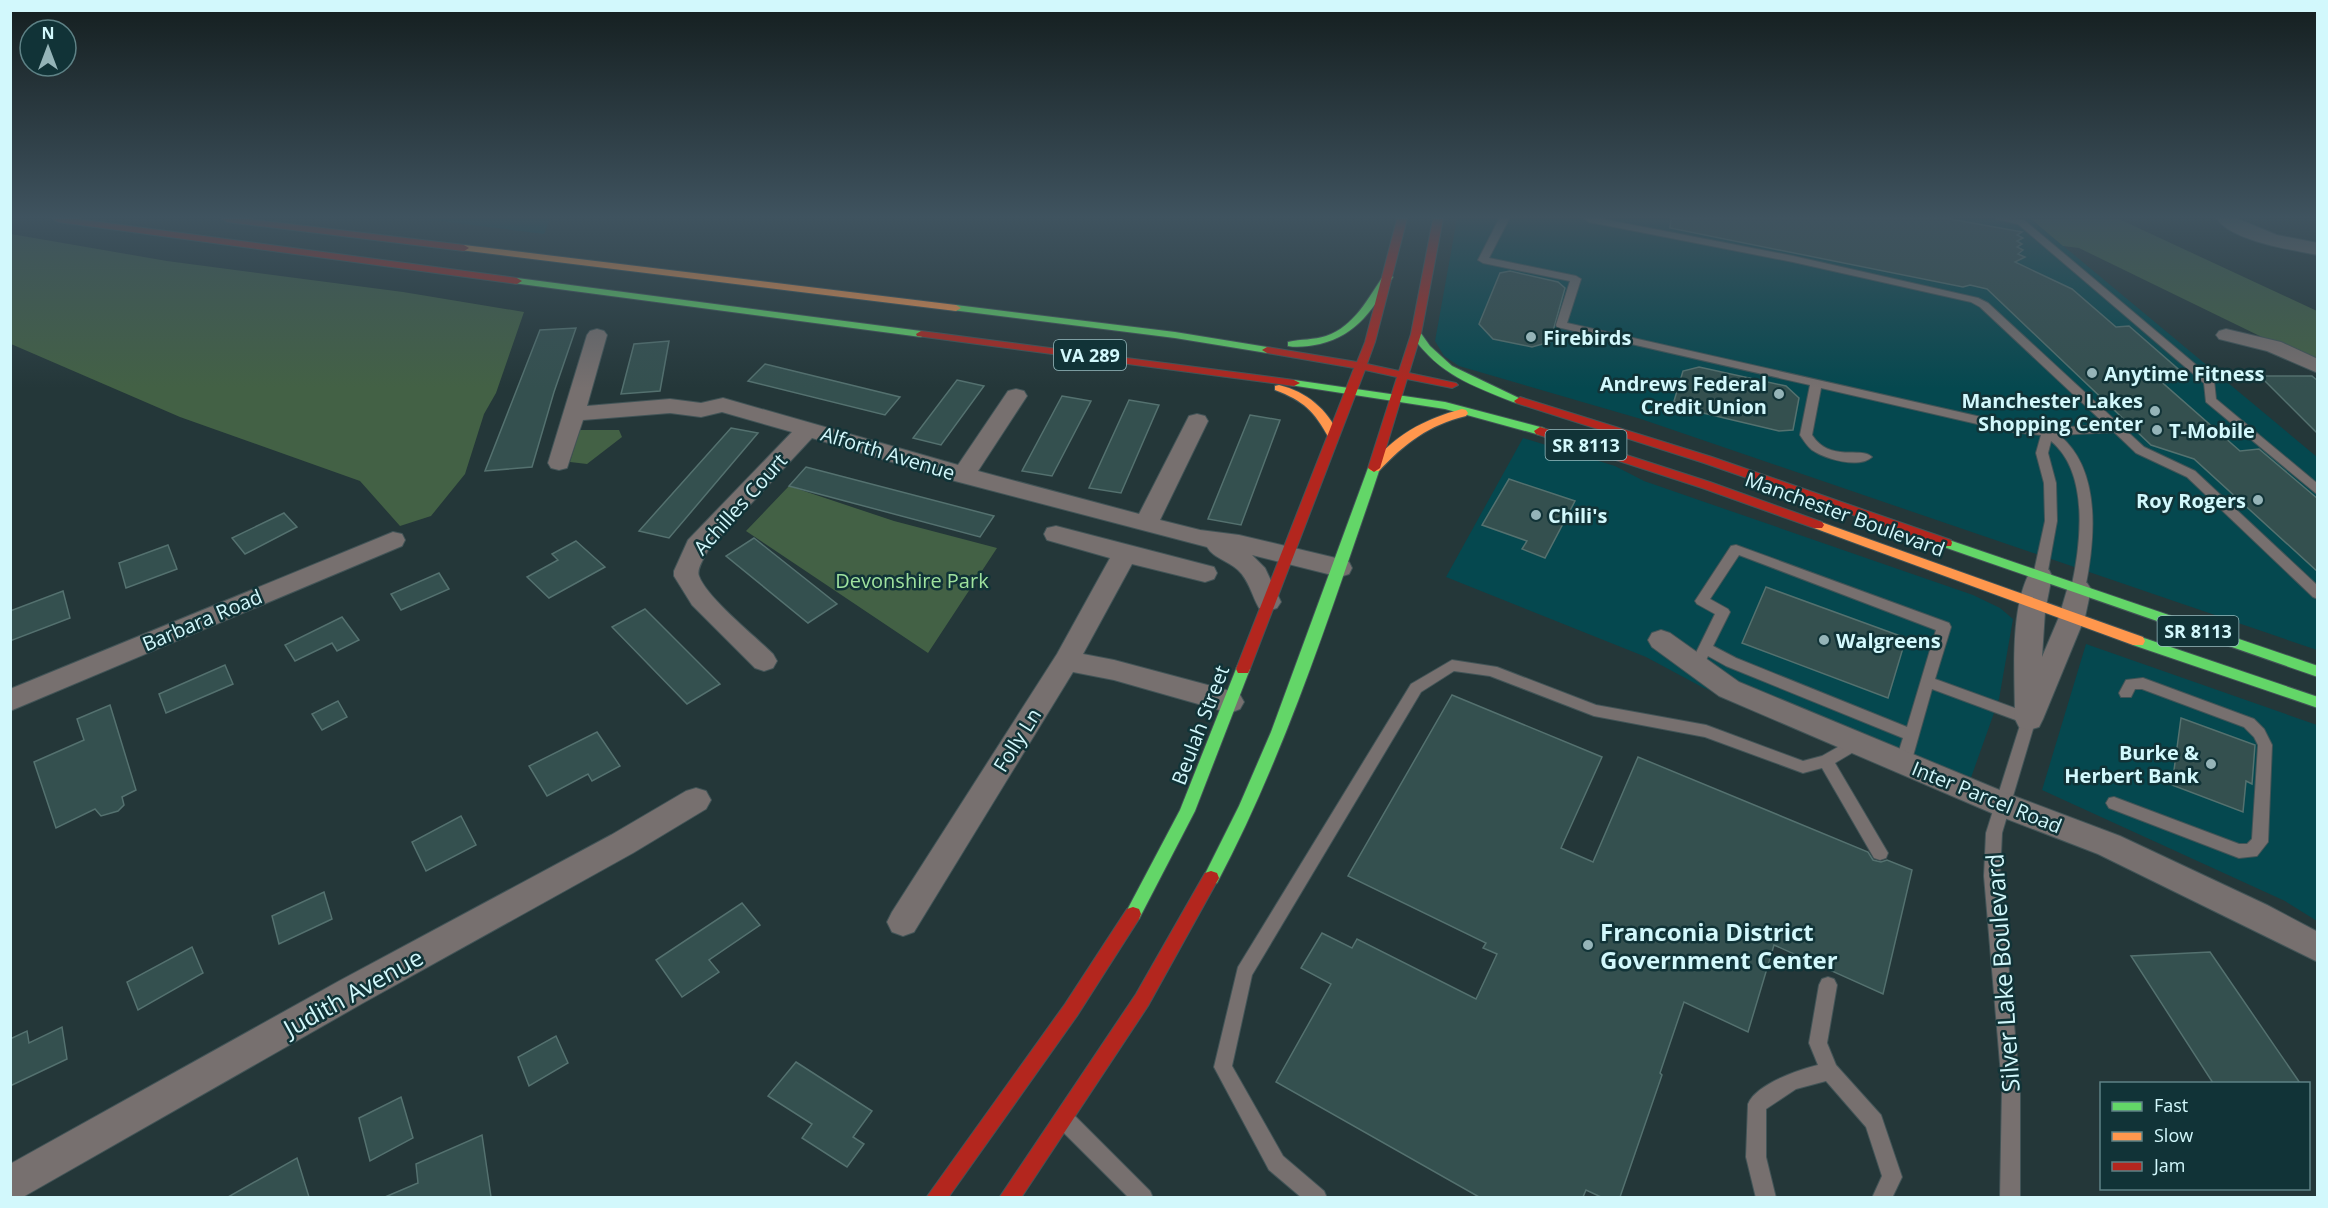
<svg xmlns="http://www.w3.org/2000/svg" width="2328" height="1208" viewBox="0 0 2328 1208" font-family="'Open Sans',sans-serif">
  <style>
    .built { fill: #05484f }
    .green { fill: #436145 }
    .building { fill: #34504f; stroke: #54716f; stroke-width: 1.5 }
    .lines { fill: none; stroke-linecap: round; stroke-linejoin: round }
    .lane-casing { stroke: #425457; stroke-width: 2 }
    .street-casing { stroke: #425457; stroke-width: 2 }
    .fast-casing { stroke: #425457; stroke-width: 2 }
    .slow-casing { stroke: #425457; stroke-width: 2 }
    .jam-casing { stroke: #425457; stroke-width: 2 }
    .lane { fill: #77706f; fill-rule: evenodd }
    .street { fill: #77706f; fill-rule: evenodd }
    .fast { fill: #63d668; fill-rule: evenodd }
    .slow { fill: #ff974d; fill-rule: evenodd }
    .jam { fill: #b3261e; fill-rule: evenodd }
    .poi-dot { fill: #95b4b8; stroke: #113337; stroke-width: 2 }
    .labels { text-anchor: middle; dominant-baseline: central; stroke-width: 5; stroke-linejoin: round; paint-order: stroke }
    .shield { fill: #113337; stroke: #98bdc1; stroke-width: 1.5 }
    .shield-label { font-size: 18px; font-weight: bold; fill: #d2f8fc }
    .poi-label { font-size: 20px; font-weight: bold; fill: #d2f8fc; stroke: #113337; text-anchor: start }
    .street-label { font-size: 20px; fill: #d2f8fc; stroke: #113337 }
    .park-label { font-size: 20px; fill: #9fe29e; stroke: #113337 }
    .near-poi-label { font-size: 24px; font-weight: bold; fill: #d2f8fc; stroke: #113337; text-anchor: start }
    .near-street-label { font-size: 24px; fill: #d2f8fc; stroke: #113337 }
  </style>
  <rect width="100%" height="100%" fill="#243739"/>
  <g class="built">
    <polygon points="425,219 550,219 544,234"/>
    <polygon points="1457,219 2031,219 2317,457 2317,650 1641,419 1459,366 1444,356 1435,341"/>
    <polygon points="1523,438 1615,466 1644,481 1973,595 2000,608 2013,619 1999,699 1963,800 1702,687 1646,657 1446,577"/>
    <polygon points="2086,644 2317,725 2317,921 2285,901 2042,790"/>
  </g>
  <g class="green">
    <polygon points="2031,219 2119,219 2317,311 2317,364 2079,248 2063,246"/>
    <polygon points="11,234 167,261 403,292 524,312 496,393 484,414 465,474 431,516 400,526 360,481 180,417 11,344"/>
    <polygon points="580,430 619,430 622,437 587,464 570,462"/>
    <polygon points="789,486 894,521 997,548 928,653 746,531"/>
  </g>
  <g class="building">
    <polygon points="1671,219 1950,219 2022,232 2017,235 2023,238 2017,241 2022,244 2017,247 2023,250 2018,254 2025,257 2015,262 2072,289 2116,327 2129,326 2185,375 2156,377 2240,451 2259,449 2318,499 2318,572 2194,459 2151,445 1987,289 1970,285 1963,287 1670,228"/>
    <polygon points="1510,271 1558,282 1565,288 1550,342 1532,347 1493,339 1479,324 1500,273"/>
    <polygon points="576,328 554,392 532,467 485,471 540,330"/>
    <polygon points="669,341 660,391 621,394 634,344"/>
    <polygon points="765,364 900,397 885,415 748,381"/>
    <polygon points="1699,367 1786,386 1799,398 1793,430 1779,431 1682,408 1674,401 1683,371"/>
    <polygon points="2260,376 2312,376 2318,381 2318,434"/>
    <polygon points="957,380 984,386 941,445 913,438"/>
    <polygon points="1062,396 1091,401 1052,476 1022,471"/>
    <polygon points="1129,400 1159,405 1121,493 1089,488"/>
    <polygon points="1250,415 1280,420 1241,525 1208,519"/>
    <polygon points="731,428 758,433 669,538 639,531"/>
    <polygon points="806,467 994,516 980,537 789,486"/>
    <polygon points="1509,479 1575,501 1545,558 1522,549 1527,541 1482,525"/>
    <polygon points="284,513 297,527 245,554 232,538"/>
    <polygon points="754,538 837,604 808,623 726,556"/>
    <polygon points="576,541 605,567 549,598 527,577 558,560 552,554"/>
    <polygon points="168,545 177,569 126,588 119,563"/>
    <polygon points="439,573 449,589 401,610 391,594"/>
    <polygon points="1766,587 1906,638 1888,698 1742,643"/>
    <polygon points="63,591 70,618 10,641 10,611"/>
    <polygon points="645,609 720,684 687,704 612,627"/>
    <polygon points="342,617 359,640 337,651 332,643 295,661 285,645"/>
    <polygon points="225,665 233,684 166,713 159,694"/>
    <polygon points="1452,695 1602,757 1561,848 1593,862 1638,757 1868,852 1873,860 1881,862 1887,860 1912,870 1883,994 1774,945 1748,1032 1684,1002 1660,1073 1662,1075 1620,1197 1601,1197 1586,1190 1583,1197 1479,1197 1276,1082 1331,984 1301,968 1322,933 1352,948 1357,939 1476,999 1497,954 1483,948 1486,943 1348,876"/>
    <polygon points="338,701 347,717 322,730 312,714"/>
    <polygon points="110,705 136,790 122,797 124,805 118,811 101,816 95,809 56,828 34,762 84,740 77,719"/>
    <polygon points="2181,718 2255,745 2252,784 2246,781 2243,812 2172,785"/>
    <polygon points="597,732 620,766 592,781 588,774 547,796 529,766"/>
    <polygon points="461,816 476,845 426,871 412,842"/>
    <polygon points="324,892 332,919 279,944 272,916"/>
    <polygon points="742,903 760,925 709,960 719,972 682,997 656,960"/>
    <polygon points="192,947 203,973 138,1010 127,982"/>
    <polygon points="2210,952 2300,1083 2213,1083 2131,956"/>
    <polygon points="62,1027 67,1059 10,1086 10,1039 27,1031 29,1043"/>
    <polygon points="556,1036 568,1063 529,1086 518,1057"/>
    <polygon points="796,1062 872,1111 853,1137 864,1144 847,1167 802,1138 812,1124 768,1096"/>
    <polygon points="401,1097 413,1138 370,1161 359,1118"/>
    <polygon points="482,1135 491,1197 385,1197 418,1183 416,1164"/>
    <polygon points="297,1158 309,1197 228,1197"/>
  </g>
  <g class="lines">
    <g class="lane-casing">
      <g id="lane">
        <path d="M1499 219H1509L1489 258 1576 276 1581 279 1567 323 2012 424 2048 428 2106 425 1980 307 1971 302 1793 262 1589 222 1584 219H1602L1793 256 1978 298 1988 303 2144 447 2195 471 2318 586V599L2313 597 2187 477 2136 453 2114 432 2059 435C2102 470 2095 540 2085 589L2078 594 2071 589C2081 545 2090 473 2051 441L2048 453 2056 483 2057 521 2047 576 2040 581 2035 579 2033 576 2045 521 2044 483 2036 453 2041 435 2012 432 1821 388 1812 435C1830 463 1861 446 1872 457 1859 469 1825 459 1812 450 1807 446 1804 441 1800 435L1810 385 1557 327 1556 325 1570 281 1483 263 1478 260Z"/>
        <polygon points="1996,219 2024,220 2214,380 2216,399 2318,484 2318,495 2206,402 2204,383 2018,224"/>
        <path d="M1736 545 1949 623 1951 627 1935 679 2034 715 2036 719 2002 833 2000 876 2020 1087V1198H2000L2002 1087 1984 876 1986 833 2021 722 1932 689 1911 763 1908 767 1903 769 1898 767 1895 763 1903 738 1726 666 1708 656 1701 671H1691L1689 667 1715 614 1697 604 1695 601 1731 546ZM1739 555 1936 630 1907 727 1736 658 1713 646 1730 612 1728 609 1710 599Z"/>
        <polygon points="1452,660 1497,667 1596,705 1706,725 1803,761 1822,756 1852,739 1857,737 1862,739 1864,743 1862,747 1835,763 1888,853 1886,858 1880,860 1874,858 1822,768 1803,773 1705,737 1594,716 1490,676 1454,671 1421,692 1252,975 1232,1066 1283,1156 1324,1191 1327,1198 1302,1198 1269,1170 1214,1067 1238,967 1411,684"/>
        <polygon points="2143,678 2254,719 2264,729 2272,745 2268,842 2257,856 2239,858 2109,808 2106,803 2109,798 2114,797 2239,844 2247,844 2252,839 2258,745 2254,737 2244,727 2142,689 2135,689 2131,697 2121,697 2119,693 2126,680"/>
        <path d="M1828 977 1834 979 1837 985 1827 1043 1836 1065 1881 1115 1902 1177 1892 1198H1872L1882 1176 1866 1127 1826 1081 1796 1089 1766 1109V1157L1776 1198H1756L1746 1157 1748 1104C1756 1084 1798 1070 1818 1065L1809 1043 1819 985 1822 979Z"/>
        <polygon points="1067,1113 1074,1115 1150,1191 1153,1198 1129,1198 1060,1129 1058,1122 1060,1115"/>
      </g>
    </g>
    <g class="street-casing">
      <g id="street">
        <path d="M2217 219H2238L2277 235 2318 243V255C2292 250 2232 241 2217 219Z"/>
        <path d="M597 329 604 331 607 335 587 406 670 399 701 403 723 398 958 465 1008 391 1016 389 1024 391 1027 396 978 471 1139 514 1189 416 1197 414 1205 416 1208 421 1160 520 1200 530 1239 535 1340 559 1349 562 1352 568 1349 574 1340 577 1252 555 1265 568 1281 602 1277 608 1268 611 1259 608C1252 596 1249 580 1238 570 1229 561 1213 558 1207 547L955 481 812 438 708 550C705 557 696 569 699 576 707 598 755 636 773 654L777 661 773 668 764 671 755 668 692 605 674 576V571L688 540 792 432 722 412 701 417 670 413 583 420 567 468 559 470 551 468 548 463 587 335 590 331Z"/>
        <polygon points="2226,329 2281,342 2318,359 2318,373 2267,351 2219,339 2216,335 2219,331"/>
        <polygon points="1056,526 1214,567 1217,573 1214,579 1205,582 1132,564 1083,654 1114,660 1230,691 1240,695 1244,702 1240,709 1230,713 1114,680 1073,672 914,932 903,936 892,932 887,922 892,912 1057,654 1110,558 1047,540 1044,534 1047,528"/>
        <polygon points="393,532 402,534 405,540 402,546 10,711 10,689"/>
        <path d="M2040 567 2049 570 2052 576 2045 611 2042 657 2059 617 2069 583 2078 580 2087 583 2091 589 2085 617 2043 719 2039 727 2029 730 2019 727 2015 719C2015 676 2009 608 2031 570Z"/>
        <polygon points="1661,630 1670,633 1739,682 2014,796 2120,836 2267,905 2318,932 2318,962 2098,854 1994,814 1719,696 1652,647 1648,640 1652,633"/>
        <polygon points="696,788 706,791 711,800 706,809 633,853 363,1003 23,1197 10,1198 10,1164 339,981 611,835 686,791"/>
      </g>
    </g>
    <g class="fast-casing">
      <g id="fast">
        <path d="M1388 274 1393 277C1374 307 1358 335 1320 344 1310 346 1298 348 1288 346V342C1301 339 1314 340 1326 336 1355 326 1368 298 1384 275Z"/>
        <polygon points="517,278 921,331 926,334 921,337 513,283 513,279"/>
        <polygon points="956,305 1175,332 1267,347 1272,350 1267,353 1175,338 952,310 951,308"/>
        <path d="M1416 331 1420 332 1430 346 1452 366 1523 400 1517 403 1513 402C1471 385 1440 375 1412 336L1411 334Z"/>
        <polygon points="1294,380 1445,402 1544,428 1546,431 1540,435 1445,409 1290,385 1290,381"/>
        <path d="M1374 464 1380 468 1371 495C1326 626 1282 760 1217 883L1211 885 1205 883 1203 878 1239 806 1271 732 1368 468Z"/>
        <polygon points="1946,539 2318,666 2318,677 1941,546 1940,543 1941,540"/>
        <polygon points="2138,636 2318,697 2318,708 2133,645 2131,641 2133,637"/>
        <polygon points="1243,664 1248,665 1250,669 1195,811 1139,919 1133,921 1127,919 1125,914 1180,810 1236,669 1238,665"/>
      </g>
    </g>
    <g class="slow-casing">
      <g id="slow">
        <polygon points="464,245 956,305 961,308 956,311 460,250 459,248"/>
        <path d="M1279 385C1307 392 1327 409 1339 435L1337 438H1329C1314 411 1304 401 1275 390V386Z"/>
        <path d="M1462 409 1466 410 1468 413 1466 416C1429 425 1405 443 1379 471H1371L1369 468C1392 436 1424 419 1462 409Z"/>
        <polygon points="1818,521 2143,637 2145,641 2143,645 2133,645 1814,528 1812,525"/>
      </g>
    </g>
    <g class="jam-casing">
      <g id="jam">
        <polygon points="53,219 77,219 517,278 522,281 517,284 58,222"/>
        <polygon points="222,219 248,219 464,245 469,248 464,251 227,222"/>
        <polygon points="1397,219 1407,219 1375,342 1367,364 1399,371 1411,334 1433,219 1443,219 1421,334 1409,373 1456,383 1458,385 1452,388 1407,379 1380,468 1374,472 1368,468 1397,377 1365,370 1250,669 1248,673 1238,673 1236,669 1354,368 1267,353 1262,350 1267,347 1357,362 1365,342"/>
        <polygon points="921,331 1294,380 1300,383 1294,386 917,336 916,334"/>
        <polygon points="1520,397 1712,457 1951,540 1952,543 1951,546 1941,546 1704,463 1516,403 1514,401"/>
        <polygon points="1540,427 1710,482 1822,522 1824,525 1822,528 1814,528 1702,488 1536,434 1534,431"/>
        <polygon points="1211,871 1217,873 1219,878 1148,1006 1021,1198 999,1198 1136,994 1205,873"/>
        <polygon points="1133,907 1139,909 1141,914 1139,919 1077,1016 948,1198 926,1198 1065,1004 1127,909"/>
      </g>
    </g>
    <use href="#lane" class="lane"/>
    <use href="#street" class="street"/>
    <use href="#fast" class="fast"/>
    <use href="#slow" class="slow"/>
    <use href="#jam" class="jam"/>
  </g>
  <linearGradient id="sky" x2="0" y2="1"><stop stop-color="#141e1f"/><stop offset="0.56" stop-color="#3f535f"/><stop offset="1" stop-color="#3f535f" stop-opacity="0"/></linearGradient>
  <rect width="2328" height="388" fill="url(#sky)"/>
  <g class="poi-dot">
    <circle cx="1531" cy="337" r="6"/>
    <circle cx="2092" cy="373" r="6"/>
    <circle cx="1779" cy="394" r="6"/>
    <circle cx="2155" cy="411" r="6"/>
    <circle cx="2157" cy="430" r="6"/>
    <circle cx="2258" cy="500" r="6"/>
    <circle cx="1536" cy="515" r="6"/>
    <circle cx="1824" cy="640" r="6"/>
    <circle cx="2211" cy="764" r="6"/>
    <circle cx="1588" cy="945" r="6"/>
  </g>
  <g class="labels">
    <g class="shield">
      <rect x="1054" y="340" width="72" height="30" rx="4.5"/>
      <rect x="1545.5" y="430" width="81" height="30" rx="4.5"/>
      <rect x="2157.5" y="616" width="81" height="30" rx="4.5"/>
    </g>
    <g class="shield-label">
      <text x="1090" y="355">VA 289</text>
      <text x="1586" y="445">SR 8113</text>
      <text x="2198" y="631">SR 8113</text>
    </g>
    <g class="poi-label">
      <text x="1543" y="337">Firebirds</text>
      <text x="2104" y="373">Anytime Fitness</text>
      <text x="1767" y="383" text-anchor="end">Andrews Federal<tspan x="1767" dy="23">Credit Union</tspan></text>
      <text x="2143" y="400" text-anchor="end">Manchester Lakes<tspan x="2143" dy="23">Shopping Center</tspan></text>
      <text x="2169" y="430">T-Mobile</text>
      <text x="2246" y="500" text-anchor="end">Roy Rogers</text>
      <text x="1548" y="515">Chili's</text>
      <text x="1836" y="640">Walgreens</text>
      <text x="2199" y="752" text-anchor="end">Burke &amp;<tspan x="2199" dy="23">Herbert Bank</tspan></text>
    </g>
    <g class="street-label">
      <text transform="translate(888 453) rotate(17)">Alforth Avenue</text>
      <text transform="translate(740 504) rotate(-48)">Achilles Court</text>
      <text transform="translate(1845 514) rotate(20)">Manchester Boulevard</text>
      <text transform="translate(202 620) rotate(-23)">Barbara Road</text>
      <text transform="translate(1200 725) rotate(-69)">Beulah Street</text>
      <text transform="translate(1017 740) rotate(-58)">Folly Ln</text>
      <text transform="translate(1987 797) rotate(22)">Inter Parcel Road</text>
    </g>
    <g class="park-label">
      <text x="912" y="580">Devonshire Park</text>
    </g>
    <g class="near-poi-label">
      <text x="1600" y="931">Franconia District<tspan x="1600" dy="28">Government Center</tspan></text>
    </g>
    <g class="near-street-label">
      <text transform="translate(2002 973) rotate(-94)">Silver Lake Boulevard</text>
      <text transform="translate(353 992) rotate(-29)">Judith Avenue</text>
    </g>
  </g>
  <rect width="2328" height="1208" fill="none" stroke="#d2f8fc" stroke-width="24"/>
  <rect x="2100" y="1082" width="210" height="108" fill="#113337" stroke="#5e8286" stroke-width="1.5"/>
  <rect x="2112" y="1102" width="30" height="9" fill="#63d668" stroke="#5e8286" stroke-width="1.5"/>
  <text x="2154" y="1112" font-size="18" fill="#d2f8fc">Fast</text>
  <rect x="2112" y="1132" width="30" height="9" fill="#ff974d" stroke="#5e8286" stroke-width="1.5"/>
  <text x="2154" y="1142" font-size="18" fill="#d2f8fc">Slow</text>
  <rect x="2112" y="1162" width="30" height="9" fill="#b3261e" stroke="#5e8286" stroke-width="1.5"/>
  <text x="2154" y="1172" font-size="18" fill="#d2f8fc">Jam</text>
  <g transform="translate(48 48)"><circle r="28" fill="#113337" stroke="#5e8286" stroke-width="1.5"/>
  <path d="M0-4.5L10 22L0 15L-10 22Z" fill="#95b4b8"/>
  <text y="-9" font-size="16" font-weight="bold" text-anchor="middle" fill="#d2f8fc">N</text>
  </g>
</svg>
